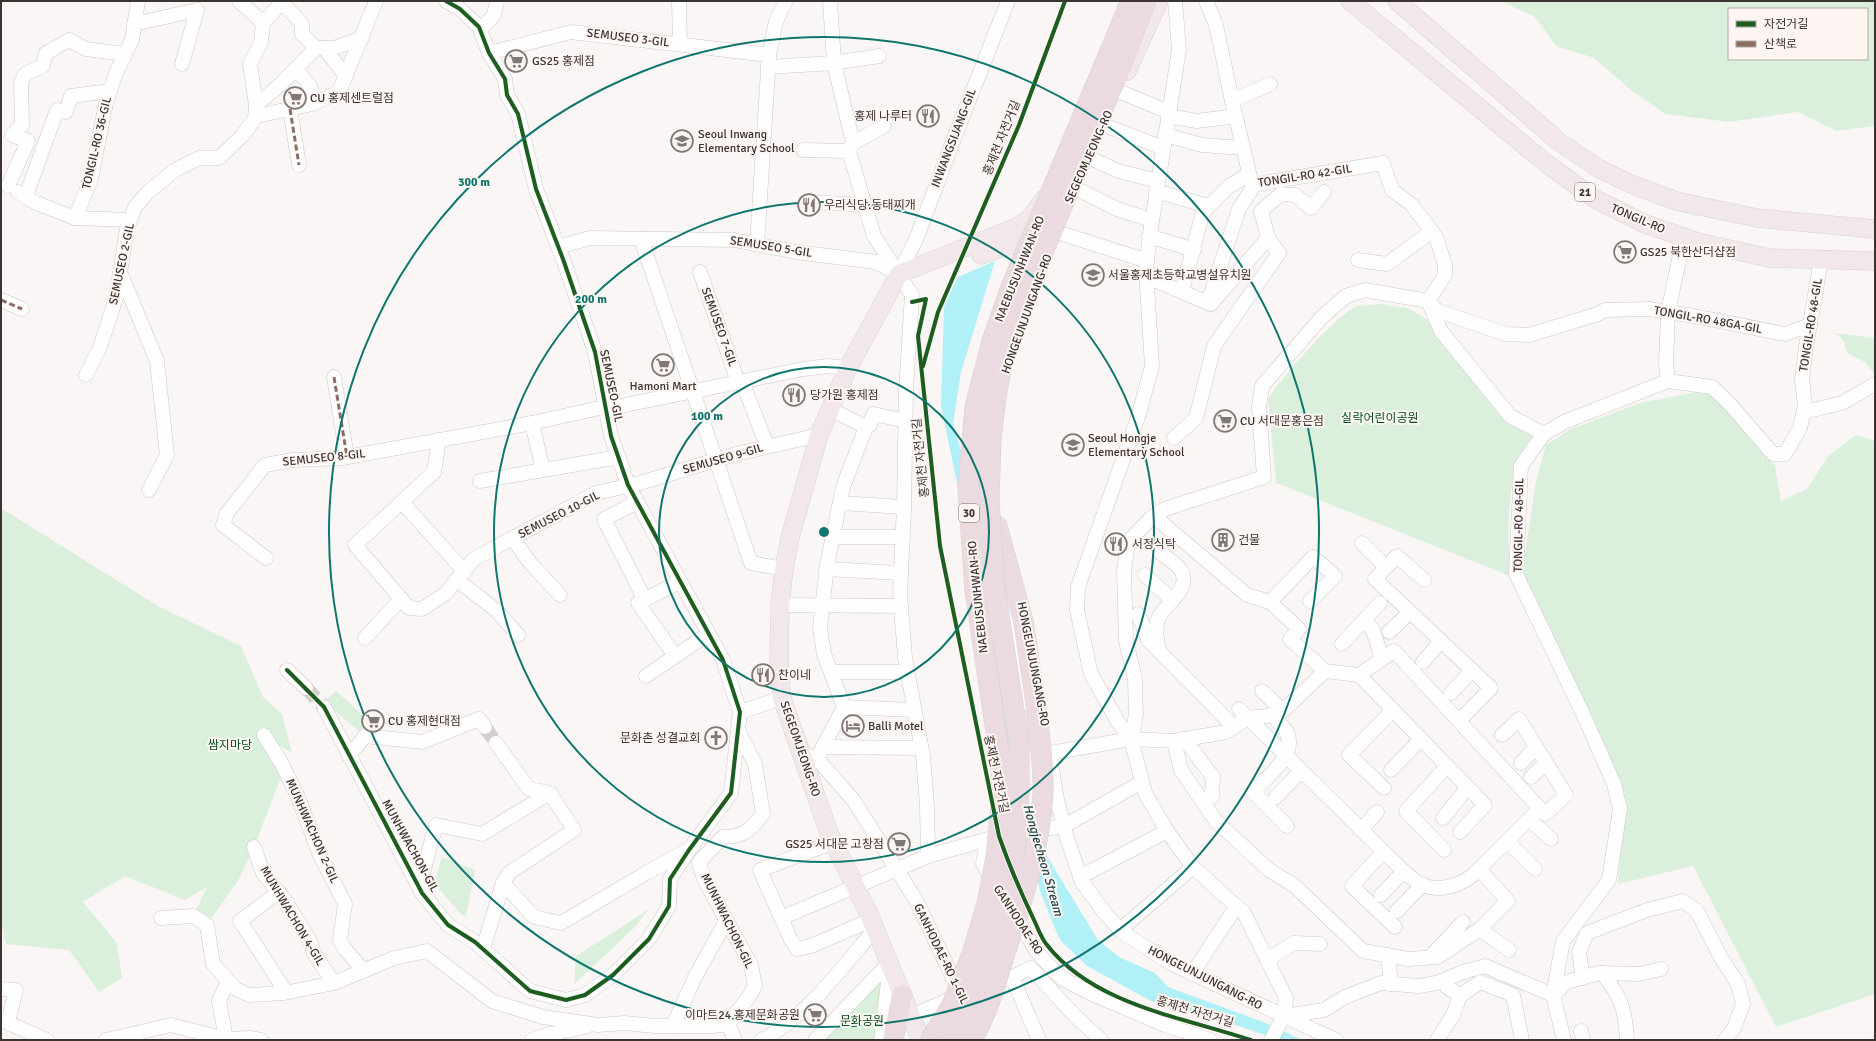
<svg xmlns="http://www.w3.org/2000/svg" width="1876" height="1041" viewBox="0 0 1876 1041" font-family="Signika,'Noto Sans KR',sans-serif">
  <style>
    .green { fill: #daf0dd; fill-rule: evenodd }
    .water { fill: #b2f0f7 }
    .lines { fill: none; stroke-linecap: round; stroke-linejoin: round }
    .minor-tunnel { stroke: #d4cfce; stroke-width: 14; stroke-dasharray: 14 7; stroke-linecap: butt }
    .minor-casing { stroke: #cdc8c7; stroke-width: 15 }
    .major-casing { stroke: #d6d3d2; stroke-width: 19 }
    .highway-casing { stroke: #d6d3d2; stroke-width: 21 }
    .minor { stroke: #fefefe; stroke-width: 14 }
    .major { stroke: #f2e8eb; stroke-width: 18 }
    .highway { stroke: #ebdadf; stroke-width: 20 }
    .highway-bridge-casing { stroke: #d6d3d2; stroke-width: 21; stroke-linecap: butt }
    .highway-bridge { stroke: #ebdadf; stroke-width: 20 }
    .quiet { stroke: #8d6e63; stroke-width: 3; stroke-dasharray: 6 3; stroke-linecap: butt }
    .cycleway-casing { stroke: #fdf5f2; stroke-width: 6 }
    .cycleway { stroke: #1b5e20; stroke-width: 4 }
    .ring { fill: none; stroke: #0f766e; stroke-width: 2 }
    .labels { text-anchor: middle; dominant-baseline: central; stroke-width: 4; stroke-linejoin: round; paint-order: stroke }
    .shield { fill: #fdf5f2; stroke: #756e6b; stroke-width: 1 }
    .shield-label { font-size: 11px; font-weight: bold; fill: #3b3431 }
    .street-label { font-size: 12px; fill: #3b3431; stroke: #fdf5f2 }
    .poi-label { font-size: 12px; fill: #3b3431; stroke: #fdf5f2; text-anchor: start }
    .park-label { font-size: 12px; fill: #054e26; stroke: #fdf5f2 }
    .water-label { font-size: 13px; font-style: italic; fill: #1e474c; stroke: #fdf5f2 }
    .centre { fill: #0f766e; stroke: #fdf5f2; stroke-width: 2 }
    .ring-label { font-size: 12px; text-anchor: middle; font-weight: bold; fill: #0f766e; stroke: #fdf5f2; stroke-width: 4; stroke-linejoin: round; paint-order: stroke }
  </style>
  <rect width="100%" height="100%" fill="#faf6f5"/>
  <g class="green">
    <path d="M1501 1H1875V126L1836 131 1798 112 1729 122 1665 114 1632 91 1594 58 1556 46 1535 17ZM1729 9H1867V59H1729Z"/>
    <path d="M1380 304 1407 308 1428 320 1465 368 1535 432C1530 441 1521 451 1518 461 1506 498 1508 538 1510 576L1276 483 1268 398C1283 378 1336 313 1358 306 1365 304 1373 305 1380 304Z"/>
    <polygon points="1835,333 1875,338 1875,375 1865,362 1847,353 1844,341"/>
    <polygon points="1708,390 1775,466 1781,501 1807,489 1828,456 1856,435 1875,441 1875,994 1776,1027 1693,866 1618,884 1625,796 1580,693 1522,574 1536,481 1546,445 1571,429 1640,403"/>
    <polygon points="1,508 158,606 241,646 263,697 282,714 292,753 265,736 284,769 254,847 239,879 207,925 193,916 207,887 185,900 125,876 83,902 117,943 122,978 99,992 69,950 6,944 1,921"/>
    <polygon points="336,691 384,734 365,736 336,712 322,704"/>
    <polygon points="442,857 475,870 466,917 461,914 434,883"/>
    <polygon points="649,909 634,928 574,984 576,956"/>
    <polygon points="887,967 878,1040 817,1040"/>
  </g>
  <polygon class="water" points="995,261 961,372 953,424 987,540 1013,728 1036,838 1098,940 1119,957 1155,973 1168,987 1266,1023 1302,1040 1279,1040 1239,1026 1151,1001 1087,966 1061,941 1056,931 1040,891 1028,837 1013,792 965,522 941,406 944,307 958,277"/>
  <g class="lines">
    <g class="minor-tunnel">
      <polyline points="306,688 324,707"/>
      <polyline points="485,727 496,743"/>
    </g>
    <g class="minor-casing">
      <g id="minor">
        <polyline points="239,1 263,23 261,42 250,64 256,105"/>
        <polyline points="281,1 302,24 302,34 316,48"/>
        <polyline points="679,1 680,44"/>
        <polyline points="830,1 834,63 853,143 849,151 874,236 912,295 906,390 904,507 900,594 905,658 923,756 927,806 928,856"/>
        <polyline points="1175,1 1179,50 1150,234 1146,269 1152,366 1139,414 1078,587 1077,610 1091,674 1118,722 1131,739 1145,793 1167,831 1193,867 1244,913 1286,998 1284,1016 1271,1040"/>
        <polyline points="1206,1 1216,25 1232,101 1252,185 1383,163 1392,190 1412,205 1436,237 1445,265 1445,275 1428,301"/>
        <polyline points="263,23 282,2"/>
        <polyline points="134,24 197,10 182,64"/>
        <polyline points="479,27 484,26 494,15 497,1"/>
        <polyline points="324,48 346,76"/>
        <polyline points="489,53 571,32 769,55"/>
        <polyline points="768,67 834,63 879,56"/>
        <polyline points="296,69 310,86 315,103"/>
        <polyline points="1118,91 1169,112"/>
        <polyline points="1232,101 1270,84"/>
        <polyline points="290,109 299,165"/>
        <polyline points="1168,116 1197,121 1236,116"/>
        <polyline points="255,119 256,105 281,84 316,48 334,48 362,38"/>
        <polyline points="1104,125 1163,148"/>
        <polyline points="1165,135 1202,145 1243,148"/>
        <polyline points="853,143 884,126"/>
        <polyline points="803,150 849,151"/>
        <polyline points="1090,158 1118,171 1158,181"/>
        <polyline points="8,186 28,141 12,135 22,125 21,83 25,74 43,66 46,53 69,40 86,49 125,54"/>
        <polyline points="1077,189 1117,209 1152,220"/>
        <polyline points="1156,191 1208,206"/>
        <polyline points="18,192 34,202 75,218 130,220"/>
        <polyline points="26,196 57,110 66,112 71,96 110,91"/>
        <polyline points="811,202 864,205"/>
        <polyline points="75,218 91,179 106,103 116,73 132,40 138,1"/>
        <polyline points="1057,232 1147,261"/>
        <polyline points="1149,236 1194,250"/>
        <polyline points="641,239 751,563 784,569"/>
        <polyline points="757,244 769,55 776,21 786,1"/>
        <polyline points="558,247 590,238 734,240 796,252 876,262 897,273"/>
        <polyline points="1358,260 1387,264 1432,231"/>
        <polyline points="120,272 157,361 167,455 149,490"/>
        <polyline points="700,272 738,382"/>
        <polyline points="899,274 917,237 955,136 1008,1"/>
        <polyline points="1147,277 1211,304 1268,238"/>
        <polyline points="1182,291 1203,212 1228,187 1249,174"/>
        <polyline points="1,300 22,309"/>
        <polyline points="1208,302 1239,209 1255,184"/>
        <polyline points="1429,303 1441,331 1510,416 1544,434"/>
        <polyline points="86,375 100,347 116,298 127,229 135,207 148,192 175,170 199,158 219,158 242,136 257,116 312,104 339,92 376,1"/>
        <polyline points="334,377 347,457"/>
        <polyline points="742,381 767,446"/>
        <polyline points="1668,381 1666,363 1668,312 1683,241"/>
        <polyline points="1804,412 1842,403 1875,384"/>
        <polyline points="532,423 543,470"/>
        <polyline points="866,427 870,425 873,414 906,421"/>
        <polyline points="1174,438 1196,418 1214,346 1279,253 1268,238 1261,211 1281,194 1295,195 1311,208 1324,192"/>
        <polyline points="439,440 434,472 355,545 409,608 422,609 445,594 474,559 596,493 640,483 736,454 819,435"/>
        <polyline points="480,481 619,457"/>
        <polyline points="402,502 464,571"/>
        <polyline points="637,502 604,519 645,600"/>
        <polyline points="840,503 904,507"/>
        <polyline points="1154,516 1247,595 1270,602"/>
        <polyline points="833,537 903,537"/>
        <polyline points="513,539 531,564 560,595"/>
        <polyline points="1362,543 1386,567"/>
        <polyline points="266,558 223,525 227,513 265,465 293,460 342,458 532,423 604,407 620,406 803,369 829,366 848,368"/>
        <polyline points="826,569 901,573"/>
        <polyline points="1145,575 1172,600"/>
        <polyline points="457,580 496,610 518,635"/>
        <polyline points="1424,580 1397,556 1375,579 1491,688 1459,721"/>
        <polyline points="1004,600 1012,625 1026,704"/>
        <polyline points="1310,601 1335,576 1313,557 1270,602 1299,629 1290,639 1325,671"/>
        <polyline points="780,605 901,606"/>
        <polyline points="1138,614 1149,641 1234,727"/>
        <polyline points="1364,621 1373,630 1382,659"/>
        <polyline points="1389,632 1410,612"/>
        <polyline points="365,638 401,599"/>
        <polyline points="1342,644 1380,603"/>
        <path d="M1159 651C1157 641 1154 626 1159 617 1166 604 1190 589 1182 572 1179 565 1167 558 1161 553"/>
        <polyline points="675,656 638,603 679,582"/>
        <polyline points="1423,662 1441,641"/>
        <polyline points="287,670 306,688"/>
        <polyline points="831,672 907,672"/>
        <polyline points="1359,675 1485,805 1460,832"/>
        <polyline points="646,676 708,634"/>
        <polyline points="1262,691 1283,711"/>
        <polyline points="1451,693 1472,670"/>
        <polyline points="324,707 422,893 448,925 475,942 530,991 566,1000 585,995 613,975 649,939 669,906 670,879 689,850 731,793 740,712 723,660 628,485 611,436 595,352 563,259 536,189 518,114 507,95 505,79 489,53 479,27 460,9 446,1"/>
        <polyline points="844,707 914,710"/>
        <path d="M1239 709 1393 861C1401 868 1408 876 1417 882 1437 895 1465 885 1479 869"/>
        <polyline points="740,712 782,698"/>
        <path d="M1278 722C1280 724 1285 728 1286 731 1299 754 1267 777 1253 792L1287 826"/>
        <polyline points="264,735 282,764 298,797 319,853 345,904 340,940 344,948 363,970"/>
        <polyline points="1131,739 1136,715 1135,679 1126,641 1124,572 1128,542 1151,518 1165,509 1264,477 1259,407 1262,386 1322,317 1346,296 1365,290 1428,301 1438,311 1506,334 1529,335 1598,314 1605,310 1649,309 1694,316 1785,334 1810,325"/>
        <polyline points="1184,739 1213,777 1212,797"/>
        <polyline points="1174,741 1181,770 1215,820 1269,870 1295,886 1363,951 1408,959 1438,957 1480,929 1509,950"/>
        <polyline points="496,743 529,789 550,793"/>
        <polyline points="824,747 921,748"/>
        <polyline points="808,755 821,763 854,801 917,902 960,993"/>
        <polyline points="1039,755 1131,739 1174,741 1226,732 1248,718 1267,716 1283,711 1325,671 1359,675 1394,651 1545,814 1566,795 1519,719 1502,735"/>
        <polyline points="349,756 365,736 422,742 479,719 485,727"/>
        <polyline points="1050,757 1057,800 1067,838 1082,882 1104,912 1122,932 1172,964 1336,1040"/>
        <polyline points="816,760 844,707 824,654 820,628 827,565 843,487 866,427 830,409"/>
        <polyline points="1521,763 1536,747"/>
        <polyline points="1391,770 1421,739"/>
        <polyline points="1531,777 1546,763"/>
        <polyline points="1384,788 1349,755 1393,710"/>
        <polyline points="1275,798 1301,771"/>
        <polyline points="1443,818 1468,787"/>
        <polyline points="1529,819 1551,839"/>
        <polyline points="1361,830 1377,812"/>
        <polyline points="987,841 983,864 993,881"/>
        <polyline points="1507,841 1535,869"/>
        <polyline points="834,842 760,870 790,938 797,949 811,946 871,920"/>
        <polyline points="254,847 263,873 284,899 309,939 315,955 334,983"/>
        <polyline points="1444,850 1406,811 1447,766"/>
        <polyline points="1383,852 1352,886 1395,927"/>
        <polyline points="1080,877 1167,831"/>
        <polyline points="419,887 436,825 482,834 550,793 574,830 509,873 503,883"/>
        <polyline points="279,892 240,921 286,992"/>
        <polyline points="1381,895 1404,871"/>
        <polyline points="1397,911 1423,884"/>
        <polyline points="1014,914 1037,952 1061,978 1092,994 1165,1025 1210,1040"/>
        <polyline points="161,918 193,916 207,925 213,964 236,989 249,995 284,993 334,983 394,958 427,951 492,1001 543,1017 598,1025 625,1023 654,1026 712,1026 728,1024"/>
        <polyline points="781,918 928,856 999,836 1064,826 1142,782"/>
        <polyline points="1480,929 1508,901 1479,869 1540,808"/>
        <polyline points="1120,930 1193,867"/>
        <polyline points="483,949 503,883 534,917 561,923 648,872 688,850"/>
        <polyline points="1433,954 1463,922"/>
        <polyline points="1388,955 1391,984"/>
        <polyline points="1267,960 1294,943 1320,944"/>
        <path d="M1602 973C1622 998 1625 1009 1627 1040"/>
        <polyline points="1192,974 1236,907"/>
        <polyline points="1012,977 1039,1040"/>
        <polyline points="1583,978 1579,952 1587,933 1647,910 1683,901 1697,911 1720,956 1738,984 1743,1004 1734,1028 1725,1040"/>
        <polyline points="1444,980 1447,987 1460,996 1480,982 1513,995 1522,1040"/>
        <polyline points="228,982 219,1001 226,1039 250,1038 261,1040"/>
        <polyline points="989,985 1012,977 1031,968 1074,1015 1101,1040"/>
        <polyline points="1,989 16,990 8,1022"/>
        <polyline points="1553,995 1563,941 1609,880 1620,809 1614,784 1583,714 1516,574 1521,466 1544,434 1564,422 1668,381 1712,387 1729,403 1773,454 1785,454 1800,428 1805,406 1802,379 1806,347 1821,260"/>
        <polyline points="1553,995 1567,982 1599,973 1639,974 1661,969"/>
        <polyline points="911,1016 958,996"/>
        <polyline points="1284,1016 1324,1010 1345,997 1381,983 1419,986 1436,983 1466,971 1485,966 1553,995 1564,1040"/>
        <polyline points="1,1020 47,1040"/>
        <polyline points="673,1026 695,977 726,921"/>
        <polyline points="1581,1031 1583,1040"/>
        <polyline points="106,1040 171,1025 229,1040"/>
        <polyline points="532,1040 550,1034 586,1027"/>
        <path d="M735 1040 728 1024 750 995 755 986 751 965 704 879 699 862 723 837C744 837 750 830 763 814L755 764 738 730"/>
        <path d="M761 1040C804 1020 844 965 875 929"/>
        <polyline points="815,1040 890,962"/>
        <polyline points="881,1040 890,965"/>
        <polyline points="1437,1040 1453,1015 1460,996"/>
      </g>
    </g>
    <g class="major-casing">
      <g id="major">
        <polyline points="1350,1 1547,164 1597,200 1643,223 1698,242 1769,258 1875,261"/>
        <polyline points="1397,1 1558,141 1598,168 1631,184 1676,201 1757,218 1875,229"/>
        <polyline points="1127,71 1159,1"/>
        <polyline points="981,255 1015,243 1041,228"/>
        <polyline points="921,1040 869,914 829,833 782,698 779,665 780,605 784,569 790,538 819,435 848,368 899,274 1017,227 1030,218 1043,200"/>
      </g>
    </g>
    <g class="highway-casing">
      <g id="highway">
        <polyline points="997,526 1023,621 1037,715"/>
        <polyline points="893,1040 902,995"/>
      </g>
    </g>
    <use href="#minor" class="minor"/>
    <use href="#major" class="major"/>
    <use href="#highway" class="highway"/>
    <g class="highway-bridge-casing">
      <g id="highway-bridge">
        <polyline points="930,1040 951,1007 973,951 987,904 996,857 1001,807 1001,766 975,590 968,489 975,407 992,341 1011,287 1131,1"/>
        <polyline points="953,1040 964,1019 989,958 1003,909 1015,845 1019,792 1019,741 995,590 989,500 991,439 996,397 1006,341 1119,70 1146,1"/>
        <path d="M972 1040C988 1012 996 983 1005 953 1022 901 1040 849 1043 794 1044 767 1040 741 1037 715"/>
      </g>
    </g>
    <use href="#highway-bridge" class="highway-bridge"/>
    <g class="quiet">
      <polyline points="290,109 299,165"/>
      <polyline points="1,300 22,309"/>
      <polyline points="334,377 347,457"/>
    </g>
    <g class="cycleway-casing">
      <g id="cycleway">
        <path d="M912 302 926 299 918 336 940 546 999 836C1009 865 1021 893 1034 920 1038 928 1041 938 1047 945 1094 1005 1182 1017 1251 1040"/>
        <polyline points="923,366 938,312 1019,125 1065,1"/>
        <polyline points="287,670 324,707 422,893 448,925 475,942 530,991 566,1000 585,995 613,975 649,939 669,906 670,879 689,850 731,793 740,712 723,660 628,485 611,436 595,352 563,259 536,189 518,114 507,95 505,79 489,53 479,27 460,9 446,1"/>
      </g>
    </g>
    <use href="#cycleway" class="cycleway"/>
  </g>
  <g class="ring">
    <circle cx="824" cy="532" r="165"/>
    <circle cx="824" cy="532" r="330"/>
    <circle cx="824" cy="532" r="495"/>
  </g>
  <defs>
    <g id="supermarket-ring" transform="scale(1.15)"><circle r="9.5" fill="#fdf5f2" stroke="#7e7876" stroke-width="1.5"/><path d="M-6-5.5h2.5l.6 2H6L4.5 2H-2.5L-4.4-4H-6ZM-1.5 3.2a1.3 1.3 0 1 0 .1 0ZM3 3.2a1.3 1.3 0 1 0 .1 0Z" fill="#7e7876"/></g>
    <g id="restaurant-ring" transform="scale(1.15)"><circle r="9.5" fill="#fdf5f2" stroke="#7e7876" stroke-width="1.5"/><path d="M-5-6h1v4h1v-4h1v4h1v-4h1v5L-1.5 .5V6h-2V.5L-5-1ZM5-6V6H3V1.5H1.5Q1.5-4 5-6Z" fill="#7e7876"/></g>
    <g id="school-ring" transform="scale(1.15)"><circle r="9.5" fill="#fdf5f2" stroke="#7e7876" stroke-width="1.5"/><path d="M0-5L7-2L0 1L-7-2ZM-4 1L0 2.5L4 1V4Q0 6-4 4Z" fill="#7e7876"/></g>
    <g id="building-ring" transform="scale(1.15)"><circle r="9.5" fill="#fdf5f2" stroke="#7e7876" stroke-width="1.5"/><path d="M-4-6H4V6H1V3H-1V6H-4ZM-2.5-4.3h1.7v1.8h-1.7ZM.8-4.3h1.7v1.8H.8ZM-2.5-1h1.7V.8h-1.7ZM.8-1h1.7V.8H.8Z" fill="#7e7876"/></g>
    <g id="hotel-ring" transform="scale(1.15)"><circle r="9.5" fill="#fdf5f2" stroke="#7e7876" stroke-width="1.5"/><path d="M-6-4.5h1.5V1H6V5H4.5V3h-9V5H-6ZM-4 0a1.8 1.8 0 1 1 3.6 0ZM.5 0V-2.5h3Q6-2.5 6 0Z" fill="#7e7876"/></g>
    <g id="church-ring" transform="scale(1.15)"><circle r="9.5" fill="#fdf5f2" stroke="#7e7876" stroke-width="1.5"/><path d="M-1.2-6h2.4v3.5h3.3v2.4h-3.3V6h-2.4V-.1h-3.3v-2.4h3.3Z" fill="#7e7876"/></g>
  </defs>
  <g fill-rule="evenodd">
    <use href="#supermarket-ring" x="516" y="61"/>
    <use href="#supermarket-ring" x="295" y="98"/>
    <use href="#restaurant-ring" x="928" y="116"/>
    <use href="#school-ring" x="682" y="141"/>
    <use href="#restaurant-ring" x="809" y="205"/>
    <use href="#supermarket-ring" x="1625" y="252"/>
    <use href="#school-ring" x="1093" y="275"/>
    <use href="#supermarket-ring" x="663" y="365"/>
    <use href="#restaurant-ring" x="794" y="395"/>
    <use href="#supermarket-ring" x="1225" y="421"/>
    <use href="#school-ring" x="1073" y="445"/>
    <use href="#building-ring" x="1223" y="540"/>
    <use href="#restaurant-ring" x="1116" y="544"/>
    <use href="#restaurant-ring" x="763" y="675"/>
    <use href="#supermarket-ring" x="373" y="721"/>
    <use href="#hotel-ring" x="853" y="726"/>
    <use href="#church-ring" x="716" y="738"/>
    <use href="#supermarket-ring" x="899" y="844"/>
    <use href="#supermarket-ring" x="815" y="1015"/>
  </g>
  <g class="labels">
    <g class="shield">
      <rect x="1575" y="183" width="20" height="18" rx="3"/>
      <rect x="959" y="504" width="20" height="18" rx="3"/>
    </g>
    <g class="shield-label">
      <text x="1585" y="192">21</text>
      <text x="969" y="513">30</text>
    </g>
    <g class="street-label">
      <text transform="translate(628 38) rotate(7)">SEMUSEO 3-GIL</text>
      <text transform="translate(954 138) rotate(-69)">INWANGSIJANG-GIL</text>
      <text transform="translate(1002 138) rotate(-68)">홍제천 자전거길</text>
      <text transform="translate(97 143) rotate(-77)">TONGIL-RO 36-GIL</text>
      <text transform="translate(1089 157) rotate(-66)">SEGEOMJEONG-RO</text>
      <text transform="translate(1305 176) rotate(-9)">TONGIL-RO 42-GIL</text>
      <text transform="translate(1638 219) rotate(23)">TONGIL-RO</text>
      <text transform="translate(771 247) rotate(9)">SEMUSEO 5-GIL</text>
      <text transform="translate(122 264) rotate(-78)">SEMUSEO 2-GIL</text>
      <text transform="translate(1020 269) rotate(-68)">NAEBUSUNHWAN-RO</text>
      <text transform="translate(1027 314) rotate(-70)">HONGEUNJUNGANG-RO</text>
      <text transform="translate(1708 320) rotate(10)">TONGIL-RO 48GA-GIL</text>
      <text transform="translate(1811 325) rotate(-81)">TONGIL-RO 48-GIL</text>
      <text transform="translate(719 327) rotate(70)">SEMUSEO 7-GIL</text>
      <text transform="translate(611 386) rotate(78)">SEMUSEO-GIL</text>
      <text transform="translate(324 458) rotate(-6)">SEMUSEO 8-GIL</text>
      <text transform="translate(921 458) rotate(-96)">홍제천 자전거길</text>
      <text transform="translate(723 459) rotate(-16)">SEMUSEO 9-GIL</text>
      <text transform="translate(559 515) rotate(-27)">SEMUSEO 10-GIL</text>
      <text transform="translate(1519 525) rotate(-89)">TONGIL-RO 48-GIL</text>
      <text transform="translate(978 597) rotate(-96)">NAEBUSUNHWAN-RO</text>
      <text transform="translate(1033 664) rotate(79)">HONGEUNJUNGANG-RO</text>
      <text transform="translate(800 749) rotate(71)">SEGEOMJEONG-RO</text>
      <text transform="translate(996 774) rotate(78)">홍제천 자전거길</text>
      <text transform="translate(312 831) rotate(66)">MUNHWACHON 2-GIL</text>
      <text transform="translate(410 846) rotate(61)">MUNHWACHON-GIL</text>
      <text transform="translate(292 916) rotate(59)">MUNHWACHON 4-GIL</text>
      <text transform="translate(1018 920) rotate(57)">GANHODAE-RO</text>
      <text transform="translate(727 921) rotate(64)">MUNHWACHON-GIL</text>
      <text transform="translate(941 954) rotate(64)">GANHODAE-RO 1-GIL</text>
      <text transform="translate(1205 978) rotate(27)">HONGEUNJUNGANG-RO</text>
      <text transform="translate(1195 1012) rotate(17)">홍제천 자전거길</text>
    </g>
    <g class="poi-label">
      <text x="532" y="61">GS25 홍제점</text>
      <text x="310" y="98">CU 홍제센트럴점</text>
      <text x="912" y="116" text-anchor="end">홍제 나루터</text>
      <text x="698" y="134">Seoul Inwang<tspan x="698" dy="14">Elementary School</tspan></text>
      <text x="824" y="205">우리식당.동태찌개</text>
      <text x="1640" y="252">GS25 북한산더샵점</text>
      <text x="1108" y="275">서울홍제초등학교병설유치원</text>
      <text x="663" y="386" text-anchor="middle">Hamoni Mart</text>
      <text x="810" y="395">당가원 홍제점</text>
      <text x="1240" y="421">CU 서대문홍은점</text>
      <text x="1088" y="438">Seoul Hongje<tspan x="1088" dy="14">Elementary School</tspan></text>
      <text x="1238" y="540">건물</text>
      <text x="1132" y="544">서정식탁</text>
      <text x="778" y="675">찬이네</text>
      <text x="388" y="721">CU 홍제현대점</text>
      <text x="868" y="726">Balli Motel</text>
      <text x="700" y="738" text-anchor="end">문화촌 성결교회</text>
      <text x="884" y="844" text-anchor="end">GS25 서대문 고창점</text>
      <text x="800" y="1015" text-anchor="end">이마트24 홍제문화공원</text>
    </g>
    <g class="park-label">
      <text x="1380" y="418">실락어린이공원</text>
      <text x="230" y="745">쌈지마당</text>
      <text x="862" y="1021">문화공원</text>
    </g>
    <g class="water-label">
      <text transform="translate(1043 860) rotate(74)">Hongjecheon Stream</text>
    </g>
  </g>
  <circle cx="824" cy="532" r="6" class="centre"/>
  <g class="ring-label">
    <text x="474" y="186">300 m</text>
    <text x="591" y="303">200 m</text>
    <text x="707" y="420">100 m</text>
  </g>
  <rect width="1876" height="1041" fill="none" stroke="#3b3431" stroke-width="4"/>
  <rect x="1728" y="8" width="140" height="52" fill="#fdf5f2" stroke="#afa8a5"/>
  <rect x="1736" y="21" width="20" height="6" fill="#1b5e20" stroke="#afa8a5"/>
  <text x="1764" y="28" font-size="12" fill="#3b3431">자전거길</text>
  <rect x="1736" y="41" width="20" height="6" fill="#8d6e63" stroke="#afa8a5"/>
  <text x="1764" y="48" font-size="12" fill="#3b3431">산책로</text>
</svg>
